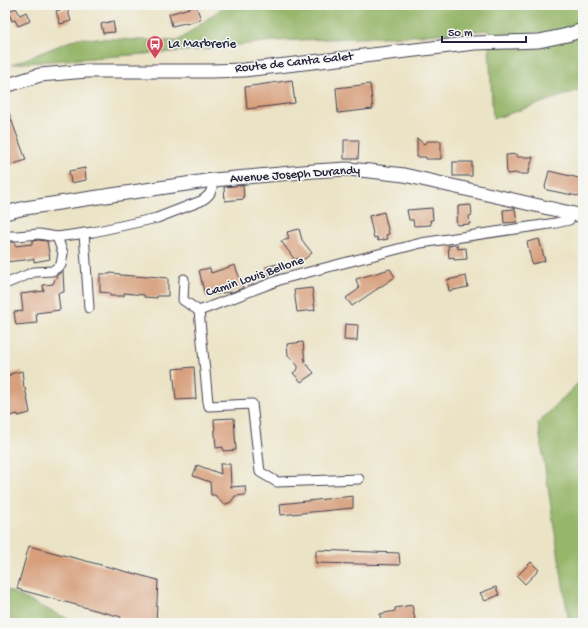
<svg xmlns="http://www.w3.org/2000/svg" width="588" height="628" viewBox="0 0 588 628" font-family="'Gochi Hand',sans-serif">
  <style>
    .forest { fill: #96b66a; stroke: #5c6c52 }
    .building { fill: #d79f7b }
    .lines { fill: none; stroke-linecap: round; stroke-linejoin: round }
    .street-casing { stroke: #403f50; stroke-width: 11 }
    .secondary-casing { stroke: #403f50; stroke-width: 15 }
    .street { stroke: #fff; stroke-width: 9 }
    .secondary { stroke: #fff; stroke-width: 13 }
    .labels { text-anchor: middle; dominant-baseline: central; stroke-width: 3; stroke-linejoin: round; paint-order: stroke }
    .poi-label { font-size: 13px; fill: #22223b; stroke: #f6f6f2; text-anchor: start }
    .street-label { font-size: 13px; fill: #22223b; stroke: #f6f6f2 }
  </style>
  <rect width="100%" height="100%" fill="#f6f6f2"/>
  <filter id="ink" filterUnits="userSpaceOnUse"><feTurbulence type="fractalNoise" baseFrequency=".025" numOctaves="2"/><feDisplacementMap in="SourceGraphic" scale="8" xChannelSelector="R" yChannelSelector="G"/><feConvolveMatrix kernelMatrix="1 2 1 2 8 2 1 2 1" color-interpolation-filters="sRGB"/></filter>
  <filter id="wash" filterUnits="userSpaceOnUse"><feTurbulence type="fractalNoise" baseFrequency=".012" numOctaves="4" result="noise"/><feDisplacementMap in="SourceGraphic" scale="16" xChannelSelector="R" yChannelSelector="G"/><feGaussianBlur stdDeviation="0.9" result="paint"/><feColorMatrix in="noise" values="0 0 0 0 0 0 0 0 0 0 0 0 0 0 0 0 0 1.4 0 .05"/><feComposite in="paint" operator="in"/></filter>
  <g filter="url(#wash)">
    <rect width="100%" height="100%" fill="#ebe3c5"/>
    <g class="forest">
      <polygon points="226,5 583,5 583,89 493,119 488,30 410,36 274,41 197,50 13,64 78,38 178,41"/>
      <polygon points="583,378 583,623 569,623 538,423"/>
      <polygon points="5,589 59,615 80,623 5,623"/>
    </g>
    <g id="blocks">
      <g class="building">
        <polygon points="196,6 201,19 186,24 185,23 172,26 169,14"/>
        <polygon points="16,8 20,15 26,12 30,21 18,26 15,20 12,21 8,11"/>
        <polygon points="67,8 71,21 60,24 56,11"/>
        <polygon points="113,21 115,32 103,33 101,24"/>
        <polygon points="292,80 295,103 247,109 245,87"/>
        <polygon points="370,84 373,109 338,113 336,88"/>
        <polygon points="5,105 6,105 26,160 5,167"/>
        <polygon points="417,138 424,144 428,141 441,141 441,159 426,159 426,157 417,157"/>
        <polygon points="344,140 359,140 358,159 344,159"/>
        <polygon points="517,154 517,157 533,157 528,174 517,174 516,173 507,174 506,155"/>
        <rect x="453" y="162" width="19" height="14"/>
        <polygon points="85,168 86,180 71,183 69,171"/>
        <polygon points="549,171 583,179 583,197 547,190 545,187"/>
        <polygon points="243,185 244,199 225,201 224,187"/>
        <polygon points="471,205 472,215 469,216 470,224 457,225 456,217 458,215 458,206"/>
        <polygon points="432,208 433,220 430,220 431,225 414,226 413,220 409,220 407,210"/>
        <polygon points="515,209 517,222 504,223 503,210"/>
        <polygon points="384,212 389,234 386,235 388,239 378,241 377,237 374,238 369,216"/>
        <polygon points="299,229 302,240 312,253 301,262 298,258 295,260 281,241 289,239 287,232"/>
        <polygon points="539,239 545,261 532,264 527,242"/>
        <polygon points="39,240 47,241 50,259 34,262 34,259 5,262 5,242 15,242 15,246 32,244 32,241"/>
        <polygon points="457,245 458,249 466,248 467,259 454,260 454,257 449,258 448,246"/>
        <polygon points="277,264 279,272 268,275 266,267"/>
        <polygon points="235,265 243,288 229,293 229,292 205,296 199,270 210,268 211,273"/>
        <polygon points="390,269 395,277 352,306 346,298 359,289 356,279"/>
        <polygon points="63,271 64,292 58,293 60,310 36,313 37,323 16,325 14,312 23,311 21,294 44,291 43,285 53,284 57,275"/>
        <polygon points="110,273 120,274 120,275 148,277 148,276 168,278 168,296 157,296 157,298 144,297 144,295 124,293 124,296 110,296 110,293 100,292 100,274 110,274"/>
        <polygon points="466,276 468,287 449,291 447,280"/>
        <polygon points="312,288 315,310 297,312 294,290"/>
        <polygon points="345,324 358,325 357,341 344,340"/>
        <polygon points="303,342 305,362 314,373 301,382 293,373 298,369 298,366 288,355 287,344"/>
        <polygon points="194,367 196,399 176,400 173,369"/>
        <polygon points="22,371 24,388 25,388 28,402 30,413 18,416 18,414 6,417 5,412 5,377 10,376 10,374"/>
        <polygon points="234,418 236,450 223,451 223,447 216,448 214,419"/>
        <polygon points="220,464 230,464 231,487 245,486 246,495 235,496 231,502 226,504 223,504 215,495 211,495 210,482 193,476 197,465 221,474"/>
        <polygon points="353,496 353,508 281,515 280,504"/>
        <polygon points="29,546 158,580 156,623 120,623 121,617 17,589"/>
        <polygon points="316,550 399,553 400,565 316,563"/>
        <polygon points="531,562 539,570 525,584 517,576"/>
        <polygon points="496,587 499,595 485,601 480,593"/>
        <polygon points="412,605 415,620 411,621 411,623 381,623 380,614 395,611 395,608"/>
      </g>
    </g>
  </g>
  <g filter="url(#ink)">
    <use href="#blocks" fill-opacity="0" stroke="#403f50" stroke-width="1"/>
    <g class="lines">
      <g class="street-casing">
        <g id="street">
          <polyline points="84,233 89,308"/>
          <path d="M5 236H17L39 234 57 237 93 232 157 218 201 201C211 195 212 191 213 180"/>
          <polyline points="184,279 183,300 199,311"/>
          <polyline points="5,284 34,272 52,271 61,265 63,253 57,237"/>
          <polyline points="359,479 277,482 260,472 252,404 209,406 208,402 199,311 282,279 421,243 556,223 569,220 574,214"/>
        </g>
      </g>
      <g class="secondary-casing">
        <g id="secondary">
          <polyline points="5,86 40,75 87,71 211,71 244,70 475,43 539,41 567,35 583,30"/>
          <polyline points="5,213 25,208 213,180 314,171 347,169 370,171 404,175 583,216"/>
        </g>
      </g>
      <use href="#street" class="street"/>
      <use href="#secondary" class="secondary"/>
    </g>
  </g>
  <defs>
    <g id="bus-pin" transform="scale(0.9)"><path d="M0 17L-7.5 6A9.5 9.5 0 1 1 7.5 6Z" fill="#d1495b" stroke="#f6f6f2"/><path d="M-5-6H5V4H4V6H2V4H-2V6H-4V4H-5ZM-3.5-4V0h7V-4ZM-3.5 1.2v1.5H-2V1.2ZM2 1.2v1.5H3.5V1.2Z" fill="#fff"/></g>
  </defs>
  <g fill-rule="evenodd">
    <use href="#bus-pin" x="155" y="44"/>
  </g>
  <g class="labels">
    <g class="poi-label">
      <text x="168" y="44">La Marbrerie</text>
    </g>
    <g class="street-label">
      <text transform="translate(294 63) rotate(-6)">Route de Canta Galet</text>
      <text transform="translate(295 175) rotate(-4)">Avenue Joseph Durandy</text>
      <text transform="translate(255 277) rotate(-19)">Camin Louis Bellone</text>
    </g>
  </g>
  <rect width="588" height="628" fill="none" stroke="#f6f6f2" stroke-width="20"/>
  <path d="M442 36v6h84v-6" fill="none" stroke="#22223b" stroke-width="2"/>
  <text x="448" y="36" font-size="12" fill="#22223b" stroke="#f6f6f2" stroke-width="3" paint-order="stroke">50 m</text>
</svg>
